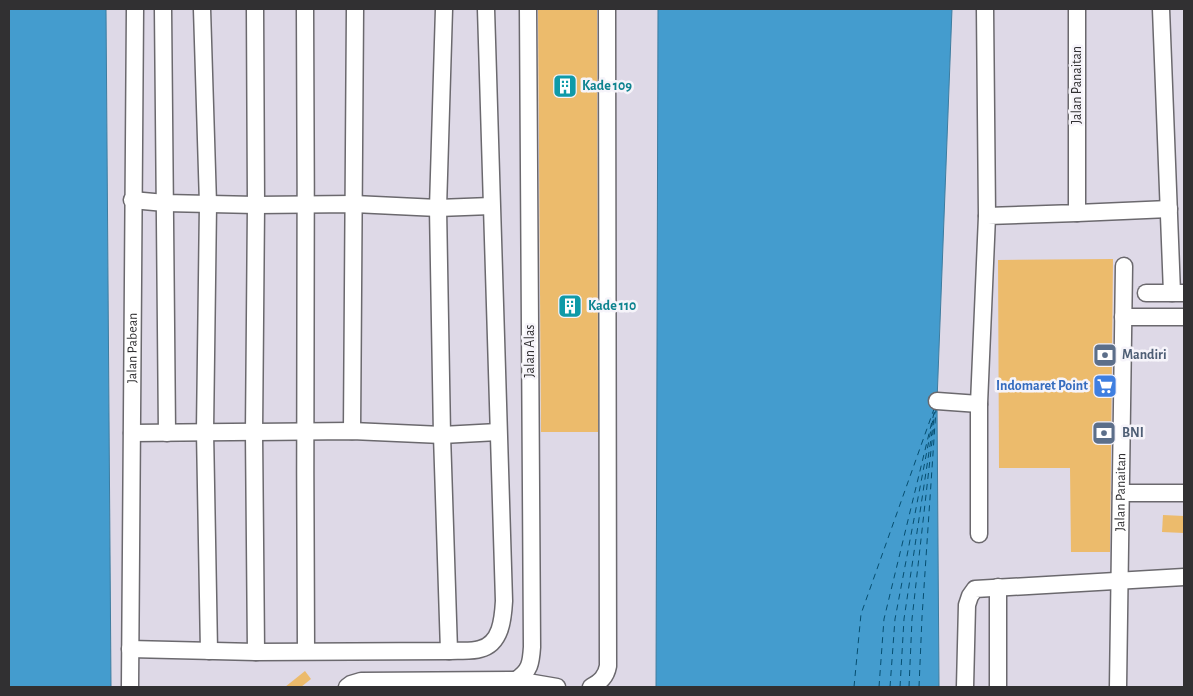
<svg xmlns="http://www.w3.org/2000/svg" width="1193" height="696" viewBox="0 0 1193 696" font-family="'Alegreya Sans',sans-serif">
  <style>
    .built { fill: #ded9e7 }
    .water { fill: #449cce; stroke: #3e7c9f }
    .lines { fill: none; stroke-linecap: round; stroke-linejoin: round }
    .ferry { stroke: #064e70; stroke-width: 1; stroke-dasharray: 6 5; stroke-linecap: butt }
    .building { fill: #ecbb6c }
    .minor-casing { stroke: #6b696e; stroke-width: 19 }
    .minor { stroke: #fff; stroke-width: 16 }
    .labels { text-anchor: middle; dominant-baseline: central; stroke-width: 5; stroke-linejoin: round; paint-order: stroke }
    .street-label { font-size: 14px; fill: #313032; stroke: #f6f4fa }
    .culture-label { font-size: 14px; font-weight: bold; fill: #0d838f; stroke: #f6f4fa; text-anchor: start }
    .service-label { font-size: 14px; font-weight: bold; fill: #4e5e75; stroke: #f6f4fa; text-anchor: start }
    .shop-label { font-size: 14px; font-weight: bold; fill: #366cbe; stroke: #f6f4fa; text-anchor: end }
  </style>
  <rect width="100%" height="100%" fill="#e9e6ed"/>
  <g class="built">
    <polygon points="106,9 658,9 656,687 111,687"/>
    <polygon points="952,9 1184,9 1184,687 939,687 937,401"/>
  </g>
  <g class="water">
    <polygon points="9,9 106,9 111,687 9,687"/>
    <polygon points="658,9 952,9 937,401 939,687 656,687"/>
  </g>
  <g class="lines">
    <g class="ferry">
      <polyline points="854,687 861,614 934,409"/>
      <polyline points="879,687 884,619 935,409"/>
      <polyline points="890,687 895,619 933,419"/>
      <polyline points="900,687 904,619 935,412"/>
      <polyline points="909,687 912,619 934,424"/>
      <polyline points="919,687 922,617 936,409"/>
    </g>
  </g>
  <g class="building">
    <polygon points="538,9 597,9 598,432 541,432"/>
    <polygon points="1113,259 1110,552 1071,552 1070,468 999,468 998,260"/>
    <polygon points="1163,515 1184,516 1184,533 1162,532"/>
    <polygon points="305,671 311,679 301,687 285,687"/>
  </g>
  <g class="lines">
    <g class="minor-casing">
      <g id="minor">
        <polyline points="163,9 167,433"/>
        <polyline points="202,9 208,204 205,431 209,651"/>
        <polyline points="255,9 256,205 254,433 256,652"/>
        <path d="M305 9C307 223 304 437 306 651"/>
        <polyline points="444,9 438,208 442,435 449,651"/>
        <polyline points="985,9 987,216"/>
        <polyline points="1161,9 1172,293"/>
        <polyline points="132,200 165,203 256,205 354,204 438,208 491,206"/>
        <polyline points="1077,213 1169,209"/>
        <polyline points="1146,293 1184,293"/>
        <polyline points="1123,317 1184,317"/>
        <polyline points="937,401 979,404"/>
        <polyline points="352,431 355,9"/>
        <polyline points="132,433 352,431 442,435 498,432"/>
        <polyline points="1121,493 1184,493"/>
        <polyline points="979,534 979,404 987,216 1077,213 1077,9"/>
        <path d="M130 649 256 652 449 651C459 650 471 652 480 649 501 644 503 619 504 601L486 9"/>
        <path id="s1" d="M130 687 135 9"/>
        <polyline points="347,687 351,684 361,681 516,680 557,687"/>
        <path d="M516 687V680C530 671 531 663 532 647L528 9"/>
        <path d="M591 687C600 682 606 677 608 666L607 9"/>
        <polyline points="965,687 967,605 970,596 975,589 1184,577"/>
        <polyline points="998,687 998,587"/>
        <path id="s2" d="M1118 687 1124 266"/>
      </g>
    </g>
    <use href="#minor" class="minor"/>
  </g>
  <defs>
    <g id="building-square" transform="scale(1.25)"><rect x="-9" y="-9" width="18" height="18" rx="4" fill="#0f9aa8" stroke="#f6f4fa"/><path d="M-4-6H4V6H1V3H-1V6H-4ZM-2.5-4.3h1.7v1.8h-1.7ZM.8-4.3h1.7v1.8H.8ZM-2.5-1h1.7V.8h-1.7ZM.8-1h1.7V.8H.8Z" fill="#fff"/></g>
    <g id="bank-square" transform="scale(1.25)"><rect x="-9" y="-9" width="18" height="18" rx="4" fill="#5c6f8a" stroke="#f6f4fa"/><path d="M-6-4H6V4H-6ZM0-2.3a2.3 2.3 0 1 0 0 4.6a2.3 2.3 0 1 0 0-4.6Z" fill="#fff"/></g>
    <g id="supermarket-square" transform="scale(1.25)"><rect x="-9" y="-9" width="18" height="18" rx="4" fill="#3f7fe0" stroke="#f6f4fa"/><path d="M-6-5.5h2.5l.6 2H6L4.5 2H-2.5L-4.4-4H-6ZM-1.5 3.2a1.3 1.3 0 1 0 .1 0ZM3 3.2a1.3 1.3 0 1 0 .1 0Z" fill="#fff"/></g>
  </defs>
  <g fill-rule="evenodd">
    <use href="#building-square" x="565" y="86"/>
    <use href="#building-square" x="570" y="306"/>
    <use href="#bank-square" x="1105" y="355"/>
    <use href="#supermarket-square" x="1105" y="386"/>
    <use href="#bank-square" x="1104" y="433"/>
  </g>
  <g class="labels">
    <g class="street-label">
      <text transform="translate(1077 85) rotate(-90)">Jalan Panaitan</text>
      <text stroke="none"><textPath href="#s1" startOffset="339">Jalan Pabean</textPath></text>
      <text transform="translate(530 351) rotate(-90)">Jalan Alas</text>
      <text stroke="none"><textPath href="#s2" startOffset="195">Jalan Panaitan</textPath></text>
    </g>
    <g class="culture-label">
      <text x="582" y="86">Kade 109</text>
      <text x="588" y="306">Kade 110</text>
    </g>
    <g class="service-label">
      <text x="1122" y="355">Mandiri</text>
      <text x="1122" y="433">BNI</text>
    </g>
    <g class="shop-label">
      <text x="1088" y="386">Indomaret Point</text>
    </g>
  </g>
  <rect width="1193" height="696" fill="none" stroke="#313032" stroke-width="20"/>
</svg>
